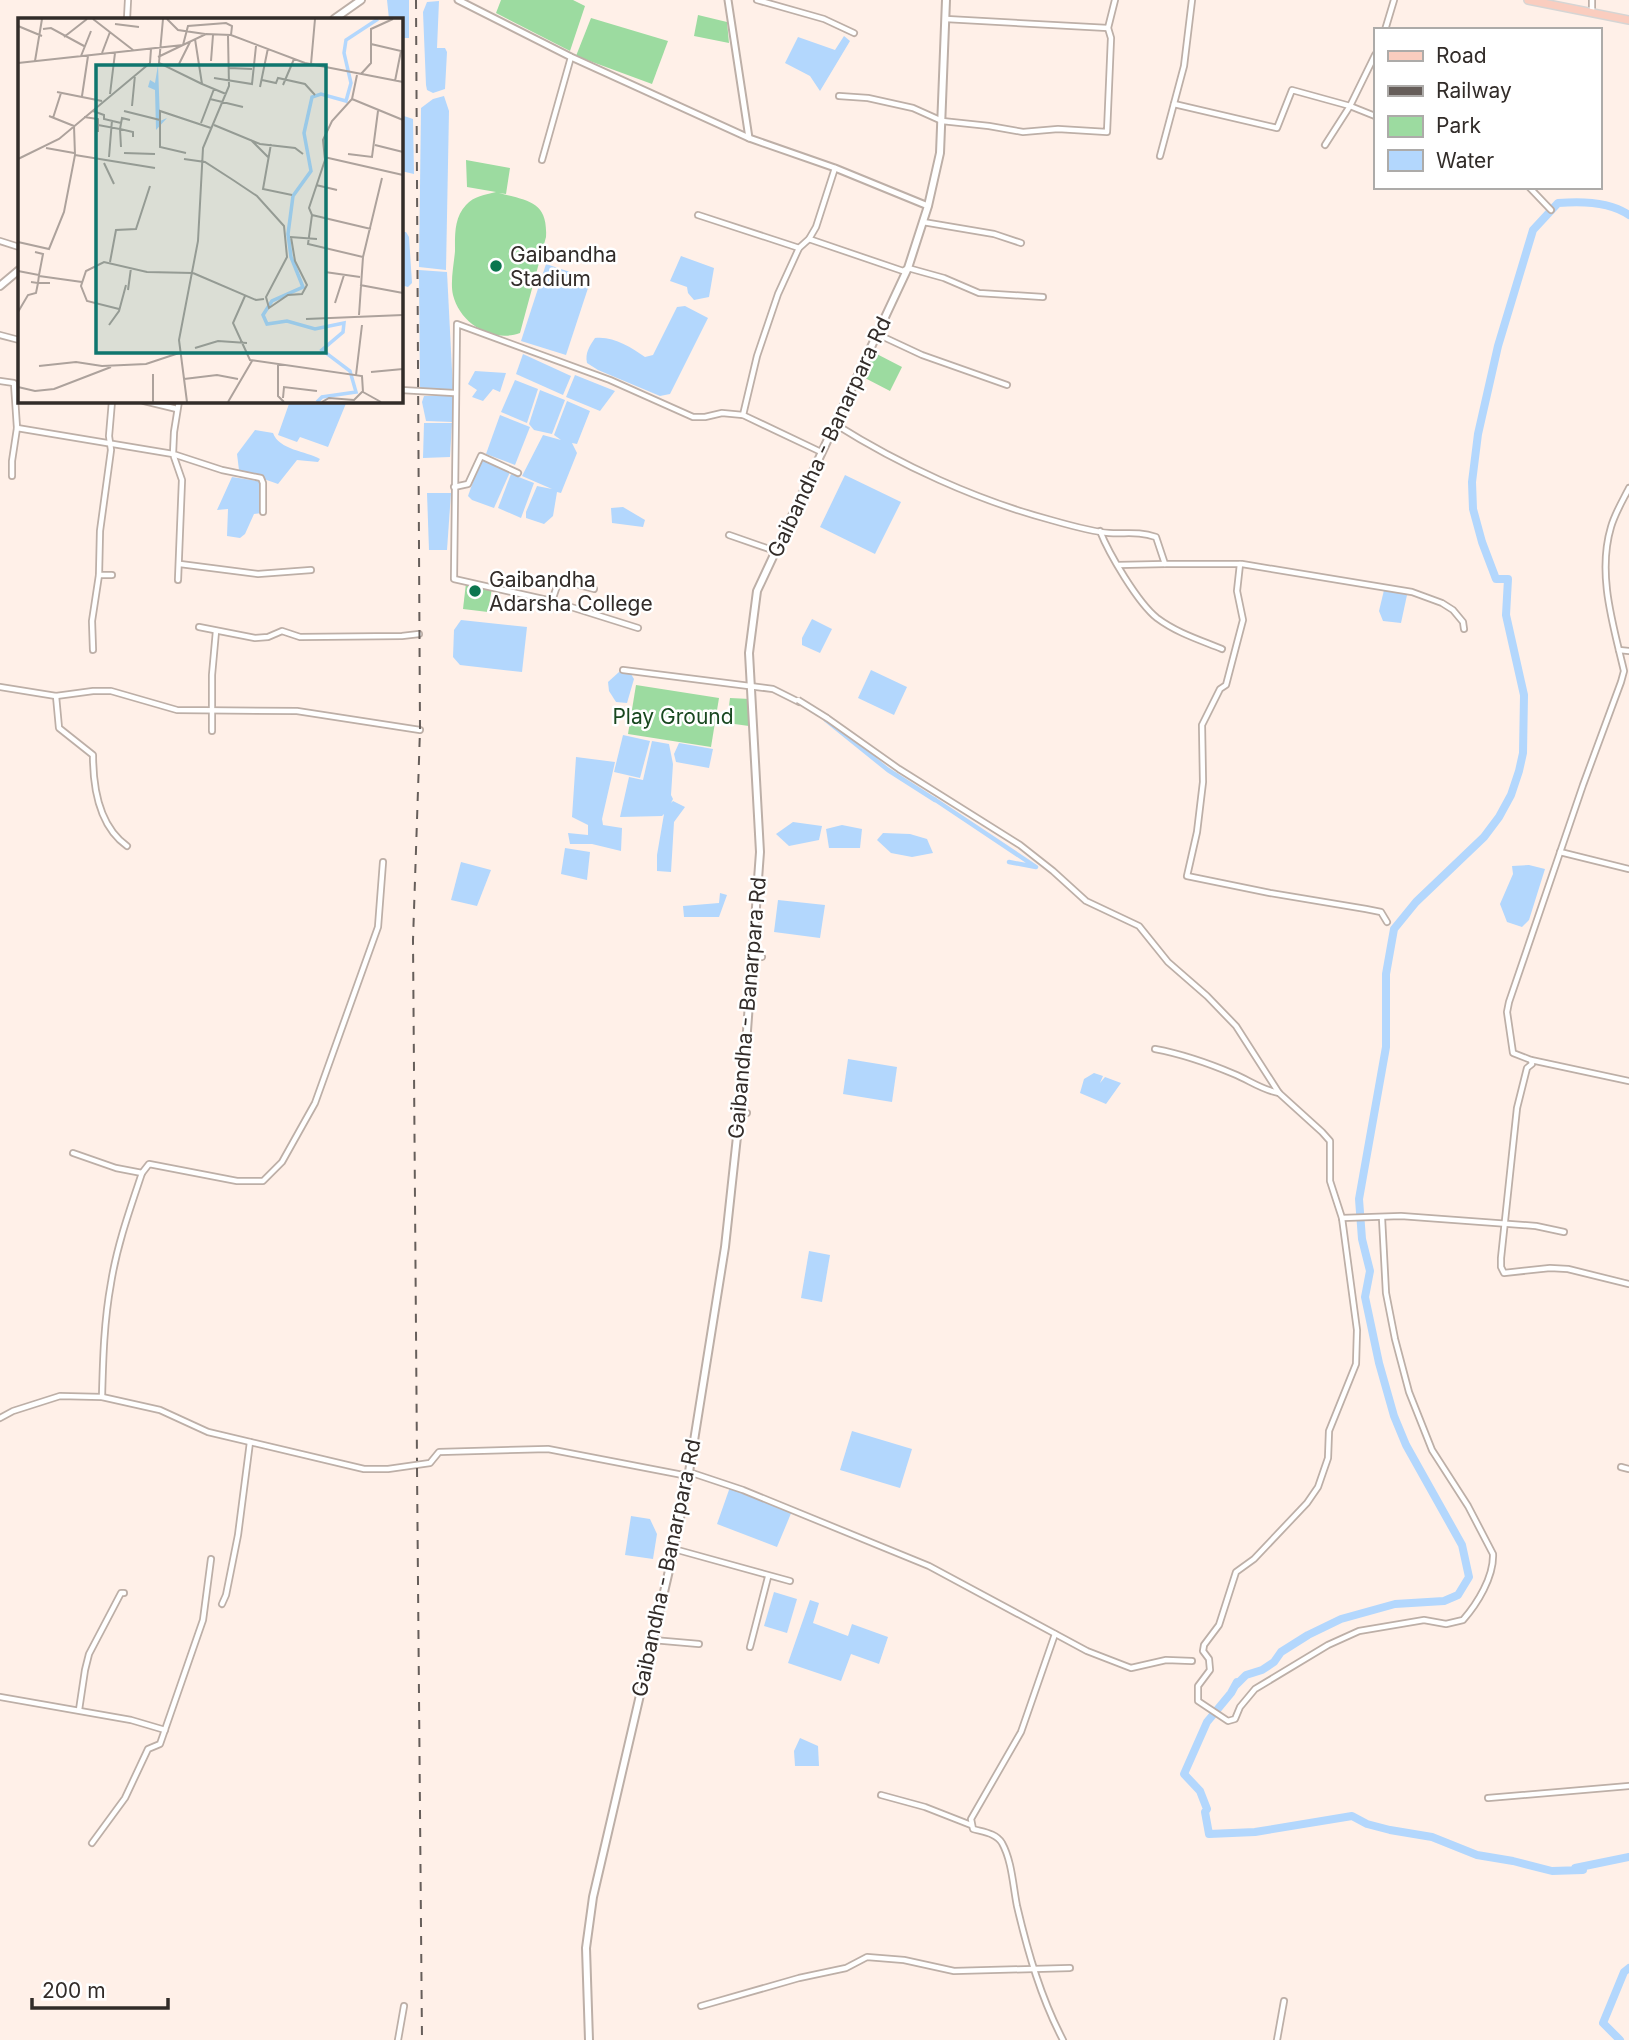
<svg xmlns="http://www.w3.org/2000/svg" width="1629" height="2040" viewBox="0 0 1629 2040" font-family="Inter,sans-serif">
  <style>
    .green { fill: #9cdba0 }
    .water { fill: #b3d7fd }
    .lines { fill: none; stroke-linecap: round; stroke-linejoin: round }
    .canal { stroke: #b3d7fd; stroke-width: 4.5 }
    .river { stroke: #b3d7fd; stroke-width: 8 }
    .minor-casing { stroke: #bdafa7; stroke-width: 8 }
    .tertiary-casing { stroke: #bdafa7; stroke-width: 9 }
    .secondary-casing { stroke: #bdafa7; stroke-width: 10 }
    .primary-casing { stroke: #d6d5d4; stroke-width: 10 }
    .minor { stroke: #fff; stroke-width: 4.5 }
    .tertiary { stroke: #fff; stroke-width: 5 }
    .secondary { stroke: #fff; stroke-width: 6 }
    .primary { stroke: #facdbf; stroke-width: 7 }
    .rail { stroke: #665e5a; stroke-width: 2; stroke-dasharray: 9 9; stroke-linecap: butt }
    .minor-bridge-casing { stroke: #bdafa7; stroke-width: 8; stroke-linecap: butt }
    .minor-bridge { stroke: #fff; stroke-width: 4.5 }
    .poi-dot { fill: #0b764f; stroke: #fff; stroke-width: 2.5 }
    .labels { text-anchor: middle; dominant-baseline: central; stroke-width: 5; stroke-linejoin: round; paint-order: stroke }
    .poi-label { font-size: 21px; fill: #322c29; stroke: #fff; text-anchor: start }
    .street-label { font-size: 21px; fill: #322c29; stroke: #fff }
    .park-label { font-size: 21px; fill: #194820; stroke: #fff }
    .inset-river { fill: none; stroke: #b3d7fd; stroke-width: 3.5 }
    .inset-road { fill: none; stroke: #ada29c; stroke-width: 2 }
    .view { fill: #0f766e; fill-opacity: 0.15; stroke: #0f766e; stroke-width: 3.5 }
    .inset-edge { fill: none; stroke: #322c29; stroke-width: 3.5 }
  </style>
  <rect width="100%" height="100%" fill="#fff0e8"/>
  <g class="green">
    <polygon points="501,0 573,0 585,6 570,51 496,13"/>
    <polygon points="698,15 727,22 729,43 694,36"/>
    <polygon points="591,18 668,41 652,84 576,56"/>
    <path d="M466 160 510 168 506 194 499 193C528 201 548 201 546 237L520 333C493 343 460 324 453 295 450 282 454 264 455 251 455 235 454 218 466 205 474 196 485 195 496 192L467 187Z"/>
    <polygon points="871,351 902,367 890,391 863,377 866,373 862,370"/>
    <polygon points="466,583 492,588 488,612 463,609"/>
    <polygon points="636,685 719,698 711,747 628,734"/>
    <polygon points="730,698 750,699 749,726 727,723"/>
  </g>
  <g class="water">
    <polygon points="387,0 409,0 409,38 401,38 401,19 389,19"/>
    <polygon points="439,1 437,48 445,48 447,52 445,89 433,93 427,90 426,85 423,12 427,2"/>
    <polygon points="844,36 850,41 820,91 810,76 785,63 798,37 835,50"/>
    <polygon points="444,96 449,111 446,270 419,267 421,108 433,99"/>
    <polygon points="401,115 413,119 414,174 401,171"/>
    <polygon points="401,232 406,232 409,237 412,283 408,287 401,285"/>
    <polygon points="681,256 714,268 709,297 694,300 688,293 687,287 670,281"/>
    <polygon points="546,264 591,279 566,355 521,341"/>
    <polygon points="419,270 447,272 453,390 420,389"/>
    <path d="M685 306 708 318 670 394 660 396 598 370 587 363C585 353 589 347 595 338 614 336 630 347 645 357L653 355 677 307Z"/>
    <polygon points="523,354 571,376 563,395 516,374"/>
    <polygon points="475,371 506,373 500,392 493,389 483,401 472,397 477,390 468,384"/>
    <polygon points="575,375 615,391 600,411 566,397"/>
    <polygon points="515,380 538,389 527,423 501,412"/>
    <polygon points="540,390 565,400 552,434 534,430 529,424"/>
    <polygon points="424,396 455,396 453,422 426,421 422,402"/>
    <polygon points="290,401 347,401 328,447 300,437 297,442 278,435"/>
    <polygon points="567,401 590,411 577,444 572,443 577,453 561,493 557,492 553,516 544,524 526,518 526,512 537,486 552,489 522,476 543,435 561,440 554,435"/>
    <polygon points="500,415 530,427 515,465 486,454"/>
    <polygon points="424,423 452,423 450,457 423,458"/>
    <path d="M255 430 273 433C279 450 306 451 320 459L318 462 297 460 278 484 239 470 237 454Z"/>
    <polygon points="484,460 510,472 494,508 472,500 468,496 479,465"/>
    <polygon points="511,474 534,483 521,518 498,508"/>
    <polygon points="845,475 901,502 875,554 820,527"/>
    <polygon points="232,477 263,482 262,513 254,514 245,534 240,538 227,536 228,509 217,510"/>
    <polygon points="427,493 451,493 447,550 429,550"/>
    <polygon points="623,507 645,520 643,527 612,523 611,508"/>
    <polygon points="1384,590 1407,595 1401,623 1383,621 1379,611"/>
    <polygon points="812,619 832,629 820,653 802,645 802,638"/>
    <polygon points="461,620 527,627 522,672 460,665 453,657 454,630"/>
    <polygon points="871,670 907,687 894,715 858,698"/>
    <polygon points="619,672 631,674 634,679 627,703 616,702 609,691 608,682"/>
    <polygon points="623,735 650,741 640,778 614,772"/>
    <polygon points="652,741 669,744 673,764 671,795 673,799 671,803 673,801 685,807 674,822 671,872 657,871 657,855 664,814 662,816 620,817 629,777 643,780"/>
    <polygon points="679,743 713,749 709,768 676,762 674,754"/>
    <polygon points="576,757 615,762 602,819 603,825 622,828 621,851 592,844 570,844 568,833 588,835 588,825 572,817"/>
    <polygon points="793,822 822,826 819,840 789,846 776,834"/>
    <polygon points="842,825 862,829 860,848 829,848 826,829"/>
    <polygon points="883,833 910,834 927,839 933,853 912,857 891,853 877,840"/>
    <polygon points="565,848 590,852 587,880 561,874"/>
    <polygon points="461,862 491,870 477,906 451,900"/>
    <polygon points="1529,865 1545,869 1529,920 1522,927 1507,922 1500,904 1513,874 1512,866"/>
    <polygon points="720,893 727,895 719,917 684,917 683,906 719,903"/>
    <polygon points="778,900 825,905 820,938 774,932"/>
    <polygon points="848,1059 897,1067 892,1102 843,1094"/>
    <polygon points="1094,1073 1103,1076 1100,1083 1105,1077 1121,1083 1106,1104 1080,1093 1084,1079"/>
    <polygon points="809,1251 830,1255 822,1302 801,1298"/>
    <polygon points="852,1431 912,1449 900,1488 840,1470"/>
    <polygon points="730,1487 792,1511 777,1547 717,1524"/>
    <polygon points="631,1516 650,1519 657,1534 653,1559 625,1555"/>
    <polygon points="774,1592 797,1599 787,1633 764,1626"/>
    <polygon points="810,1600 819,1603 813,1623 848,1636 852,1624 888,1637 879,1664 851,1654 841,1681 788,1663"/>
    <polygon points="800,1738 818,1746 819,1766 795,1766 794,1751"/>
  </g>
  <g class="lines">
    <g class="canal">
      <polyline points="826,720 888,770 935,800"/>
      <polyline points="934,799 1036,867 1009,862"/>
    </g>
    <g class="river">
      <path d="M1629 215C1609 201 1581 201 1558 203L1533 230 1498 346 1478 434 1472 482 1473 509 1482 542 1496 579H1508L1506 615 1524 695 1523 753 1519 771 1511 795 1499 817 1484 837 1416 902 1394 929 1386 974V1047L1359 1199 1362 1239 1370 1271 1365 1297 1379 1363 1394 1416 1406 1445 1462 1545 1469 1577 1458 1595 1444 1601 1395 1604 1341 1619 1308 1635 1281 1652 1274 1662 1262 1670 1246 1675 1236 1685 1237 1682 1231 1693 1207 1722 1184 1774 1200 1791 1207 1809 1205 1812 1209 1834 1255 1832 1352 1816 1367 1824 1390 1830 1432 1837 1477 1855 1513 1861 1552 1871 1583 1870 1575 1868 1629 1857"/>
      <polyline points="1620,2040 1603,2023 1624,1972 1629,1968"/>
    </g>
    <g class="minor-casing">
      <g id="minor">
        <polyline points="757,0 824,19 854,33"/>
        <polyline points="1592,12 1592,0"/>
        <polyline points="127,19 128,0"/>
        <polyline points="946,19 1108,28"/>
        <polyline points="1385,30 1394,0"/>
        <polyline points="839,96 868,98 913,108 942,121 989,126 1023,132 1058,129 1107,132 1111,38 1108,28 1115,0"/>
        <polyline points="1174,104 1277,128 1292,90 1350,106 1375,116"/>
        <polyline points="1325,145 1350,106 1375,55"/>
        <polyline points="1160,156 1184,66 1192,0"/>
        <polyline points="542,160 571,57"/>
        <polyline points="1529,187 1551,210"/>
        <polyline points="698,215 799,248"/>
        <polyline points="923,222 994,234 1021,243"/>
        <polyline points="809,239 903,271 908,268 944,278 979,293 1043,297"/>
        <polyline points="0,241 19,247"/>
        <polyline points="877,334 922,355 1007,385"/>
        <polyline points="0,335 19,340"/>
        <polyline points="0,381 14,383 17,428 12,461 12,476"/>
        <polyline points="401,390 454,393"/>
        <polyline points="144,401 177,409"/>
        <polyline points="179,401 174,432 173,454 222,470 261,478 263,483 263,512"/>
        <polyline points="743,415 757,356 778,294 799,248 809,239 816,227 835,168"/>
        <path d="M835 424C900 465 976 500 1051 520 1065 524 1095 532 1109 533 1127 534 1138 531 1156 537L1165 564H1242L1412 592 1442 603 1453 610 1463 622 1464 629"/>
        <polyline points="17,428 173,454 182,480 178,580"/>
        <polyline points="454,487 468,484 481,456 518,473"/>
        <path d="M1629 488C1623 500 1615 513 1611 527 1597 574 1613 624 1624 671L1621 682 1583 785 1509 1002 1507 1012 1513 1053 1531 1060 1532 1064 1527 1068 1517 1108 1501 1258V1267L1504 1273 1550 1268 1568 1269 1629 1284"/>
        <path d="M1100 531C1109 554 1138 603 1157 618 1177 633 1200 640 1222 649"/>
        <polyline points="729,535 775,551"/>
        <polyline points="180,564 258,574 311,570"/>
        <polyline points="1240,564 1237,591 1243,620 1226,685 1220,689 1202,725 1203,782 1197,832 1187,876 1270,893 1366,909 1381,912 1387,922"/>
        <polyline points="1118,565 1165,564"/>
        <polyline points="99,575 112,575"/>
        <polyline points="552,601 559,580 594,589"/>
        <polyline points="199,627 255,638 268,637 282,631 300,637 402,636 419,634"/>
        <polyline points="638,628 552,601 454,579 457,324 610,380 693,417 705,417 722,413 743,415 821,452"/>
        <polyline points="93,650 92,621 99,575 100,531 111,450 109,436 112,401"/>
        <polyline points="1619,650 1629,651"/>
        <polyline points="623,670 773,689 799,702"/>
        <polyline points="0,687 56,696 93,691 111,691 177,710 297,711 420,730"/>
        <path d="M56 696 59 728 93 755C93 788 99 826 127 846"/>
        <path d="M827 718 899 769 1020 845 1053 871 1086 901 1139 926 1168 962 1207 996 1236 1026 1279 1093 1322 1132 1330 1141V1181L1342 1218 1357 1330 1356 1364 1329 1431 1328 1458 1318 1487 1307 1503 1254 1559 1236 1572 1219 1625 1204 1645 1203 1651 1209 1659 1210 1670 1198 1686V1701L1228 1721 1235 1719 1240 1707 1255 1689 1328 1645 1359 1631 1424 1620 1446 1624 1463 1620C1477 1604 1494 1577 1493 1554L1468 1506 1432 1450 1409 1392 1395 1339 1386 1293 1382 1218"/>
        <polyline points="212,731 212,675 216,631"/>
        <polyline points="1560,852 1629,869"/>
        <polyline points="753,954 762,957"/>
        <path d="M1155 1049C1182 1054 1208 1063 1234 1074 1249 1080 1262 1090 1279 1093"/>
        <polyline points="1531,1060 1629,1081"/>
        <polyline points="740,1112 747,1113"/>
        <polyline points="73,1153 116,1168 142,1173"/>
        <polyline points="1342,1218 1401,1216 1536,1226 1564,1232"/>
        <path d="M102 1397C103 1359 104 1321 111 1283 117 1245 130 1209 142 1173L149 1164 237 1181H263L282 1162 315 1103 378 927 383 862"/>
        <polyline points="0,1418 13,1411 60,1396 102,1397 160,1410 208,1432 364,1469 388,1469 430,1463 439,1452 548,1449 688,1476"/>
        <polyline points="1621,1467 1629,1469"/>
        <polyline points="689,1472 743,1490 929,1566 1087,1651 1131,1668 1166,1660 1192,1661"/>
        <polyline points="674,1549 790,1581"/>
        <polyline points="222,1604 226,1595 238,1535 250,1442"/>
        <path d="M1055 1634 1021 1732 971 1819 973 1829C983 1832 996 1833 1002 1843 1012 1861 1013 1886 1017 1906 1028 1953 1041 1998 1063 2040"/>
        <polyline points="653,1640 699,1644"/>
        <polyline points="750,1647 768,1577"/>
        <polyline points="0,1697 131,1720 165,1730"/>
        <polyline points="79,1710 85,1670 89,1654 121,1593 124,1593"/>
        <polyline points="881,1795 925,1807 971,1825"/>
        <polyline points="1488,1798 1629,1786"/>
        <polyline points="92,1843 125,1798 148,1749 160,1744 203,1620 211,1559"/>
        <polyline points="701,2006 799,1978 846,1968 867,1957 904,1960 954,1971 1070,1968"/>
        <polyline points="398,2040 404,2006"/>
        <polyline points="1277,2040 1284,2001"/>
      </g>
    </g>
    <g class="tertiary-casing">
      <g id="tertiary">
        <polyline points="458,0 571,57 749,138"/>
        <polyline points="728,0 749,138 835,168 928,206"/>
      </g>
    </g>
    <g class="secondary-casing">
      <g id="secondary">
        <polyline points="334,19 361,0"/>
        <polyline points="0,286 19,270"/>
        <polyline points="589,2040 586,1948 593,1897 674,1549 689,1472 725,1247 744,1072 760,852 749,653 757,591 908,268 928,206 940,153 946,0"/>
      </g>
    </g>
    <g class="primary-casing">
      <polyline id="primary" points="1528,0 1629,20"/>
    </g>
    <use href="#minor" class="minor"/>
    <use href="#tertiary" class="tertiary"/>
    <use href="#secondary" class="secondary"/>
    <use href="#primary" class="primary"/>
    <g class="rail">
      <polyline points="416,0 420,730 413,940 417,1461"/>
      <polyline points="417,1468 422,2040"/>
    </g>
    <g class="minor-bridge-casing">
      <polyline id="minor-bridge" points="798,700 827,718"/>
    </g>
    <use href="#minor-bridge" class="minor-bridge"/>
  </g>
  <g class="poi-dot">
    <circle cx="496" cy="266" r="7"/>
    <circle cx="475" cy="591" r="7"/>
  </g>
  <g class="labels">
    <g class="poi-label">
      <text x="510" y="254">Gaibandha<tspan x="510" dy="24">Stadium</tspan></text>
      <text x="489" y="579">Gaibandha<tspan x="489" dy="24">Adarsha College</tspan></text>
    </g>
    <g class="street-label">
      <text transform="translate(829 437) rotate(-65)">Gaibandha - Banarpara Rd</text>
      <text transform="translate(747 1008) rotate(-85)">Gaibandha - Banarpara Rd</text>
      <text transform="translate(666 1568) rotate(-78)">Gaibandha - Banarpara Rd</text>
    </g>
    <g class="park-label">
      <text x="673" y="716">Play Ground</text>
    </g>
  </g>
  <g transform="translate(18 18)">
    <rect width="385" height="385" fill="#fff0e8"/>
    <path d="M140 47 142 103 149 100 138 112 137 72 130 69 132 62 137 65Z" fill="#b3d7fd"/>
    <path class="inset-river" d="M299 384 304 379 338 374 332 353 304 332 325 314 326 305 297 311 269 303 249 306 245 297 254 283 285 269 273 239 270 216 275 178 293 153 286 115 294 79 303 76 328 83 333 65 326 35 328 22 360 1"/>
    <path class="inset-road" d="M75 1 115 32M145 1 141 45 184 66M149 1 160 12 187 16M97 6 121 9M0 8 24 18M25 11 33 10 66 28M46 19 69 1M177 21 184 66 208 76M353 26 383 33 377 63M84 35 92 14M63 38 73 13M140 39 165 27 170 8 208 5 214 8 213 17M17 43 24 1M193 43 195 17M0 45 165 27 188 16 213 17 287 45 385 64M161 46 172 24M293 46 297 1M211 50 234 51M343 56 353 45V11L375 1M339 57 334 81 314 103 305 122 307 142 291 190 294 197 290 226 345 239 341 297M196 60 234 66 238 28M244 62 258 65 260 60 287 66 297 77M265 67 276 41M242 69 250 30M39 74 84 83M92 76 97 35M64 78 70 38M192 81 225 89M334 81 385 102M114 88 117 57M75 93 86 97V101L103 105M106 93 142 102M66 99 80 101V114M35 100 43 75M112 102 104 100 102 111 115 114V119M183 105 196 71M80 107 102 111 103 129M196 107 242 126 277 130 285 136M233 122 250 139M253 126 245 171 274 177M357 127 385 134M28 130 56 135M106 135 137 136M168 135 142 129V93L193 110M330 136 354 139 360 93M57 137 137 150M91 139 94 102M306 139 385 157M0 141 41 121 132 45 133 31M166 141 187 144 215 162 239 178 266 208 269 239 248 279 251 290 270 277 284 276 289 267 277 243 273 219M86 145 96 166M298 167 319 172M294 197 353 211M272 219 299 221M0 224 31 231 46 194 57 137 56 108 31 98M17 234 25 236 21 257M345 239 364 160M92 244 98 212 118 211 132 168M0 253 21 257 20 265H32M307 254 342 259M175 255 238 282 246 281M21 258 64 264M342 267 385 275M110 272 113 250M227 278 215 305 232 342 344 358 345 374 363 384M317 285 326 257M101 291 69 283 63 268 68 253 86 244 129 254 175 255M0 294 10 277 18 275 20 265 13 264M288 301 385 297M91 307 101 293 108 267M177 330 200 323 229 325M260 346V378L266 384M21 348 58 344 84 348 128 346 161 335M353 354 385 351M135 356V384M338 357 344 307M166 361 199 357 220 361M0 369 17 373 36 371 93 349M265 380 266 369 299 373M169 384 161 322 180 223 185 130 211 68 210 18M210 384 234 343M304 384 311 380 336 382 345 373"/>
    <path class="view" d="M78 47H308V335H78Z"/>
    <rect width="385" height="385" class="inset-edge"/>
  </g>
  <rect x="1374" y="28" width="228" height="161" fill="#ffffff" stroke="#adaba9" stroke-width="2"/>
  <rect x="1388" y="51" width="35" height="10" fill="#facdbf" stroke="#adaba9" stroke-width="2"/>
  <text x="1436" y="63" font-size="21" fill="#322c29">Road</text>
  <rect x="1388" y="86" width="35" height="10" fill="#665e5a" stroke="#adaba9" stroke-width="2"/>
  <text x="1436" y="98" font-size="21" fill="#322c29">Railway</text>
  <rect x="1388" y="116" width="35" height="21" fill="#9cdba0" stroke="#adaba9" stroke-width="2"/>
  <text x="1436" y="133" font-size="21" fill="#322c29">Park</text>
  <rect x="1388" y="150" width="35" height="21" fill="#b3d7fd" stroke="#adaba9" stroke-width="2"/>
  <text x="1436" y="168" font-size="21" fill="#322c29">Water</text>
  <path d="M32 1998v10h136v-10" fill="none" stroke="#322c29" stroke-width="3.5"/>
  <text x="42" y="1998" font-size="21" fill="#322c29" stroke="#ffffff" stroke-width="5" paint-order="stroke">200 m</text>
</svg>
